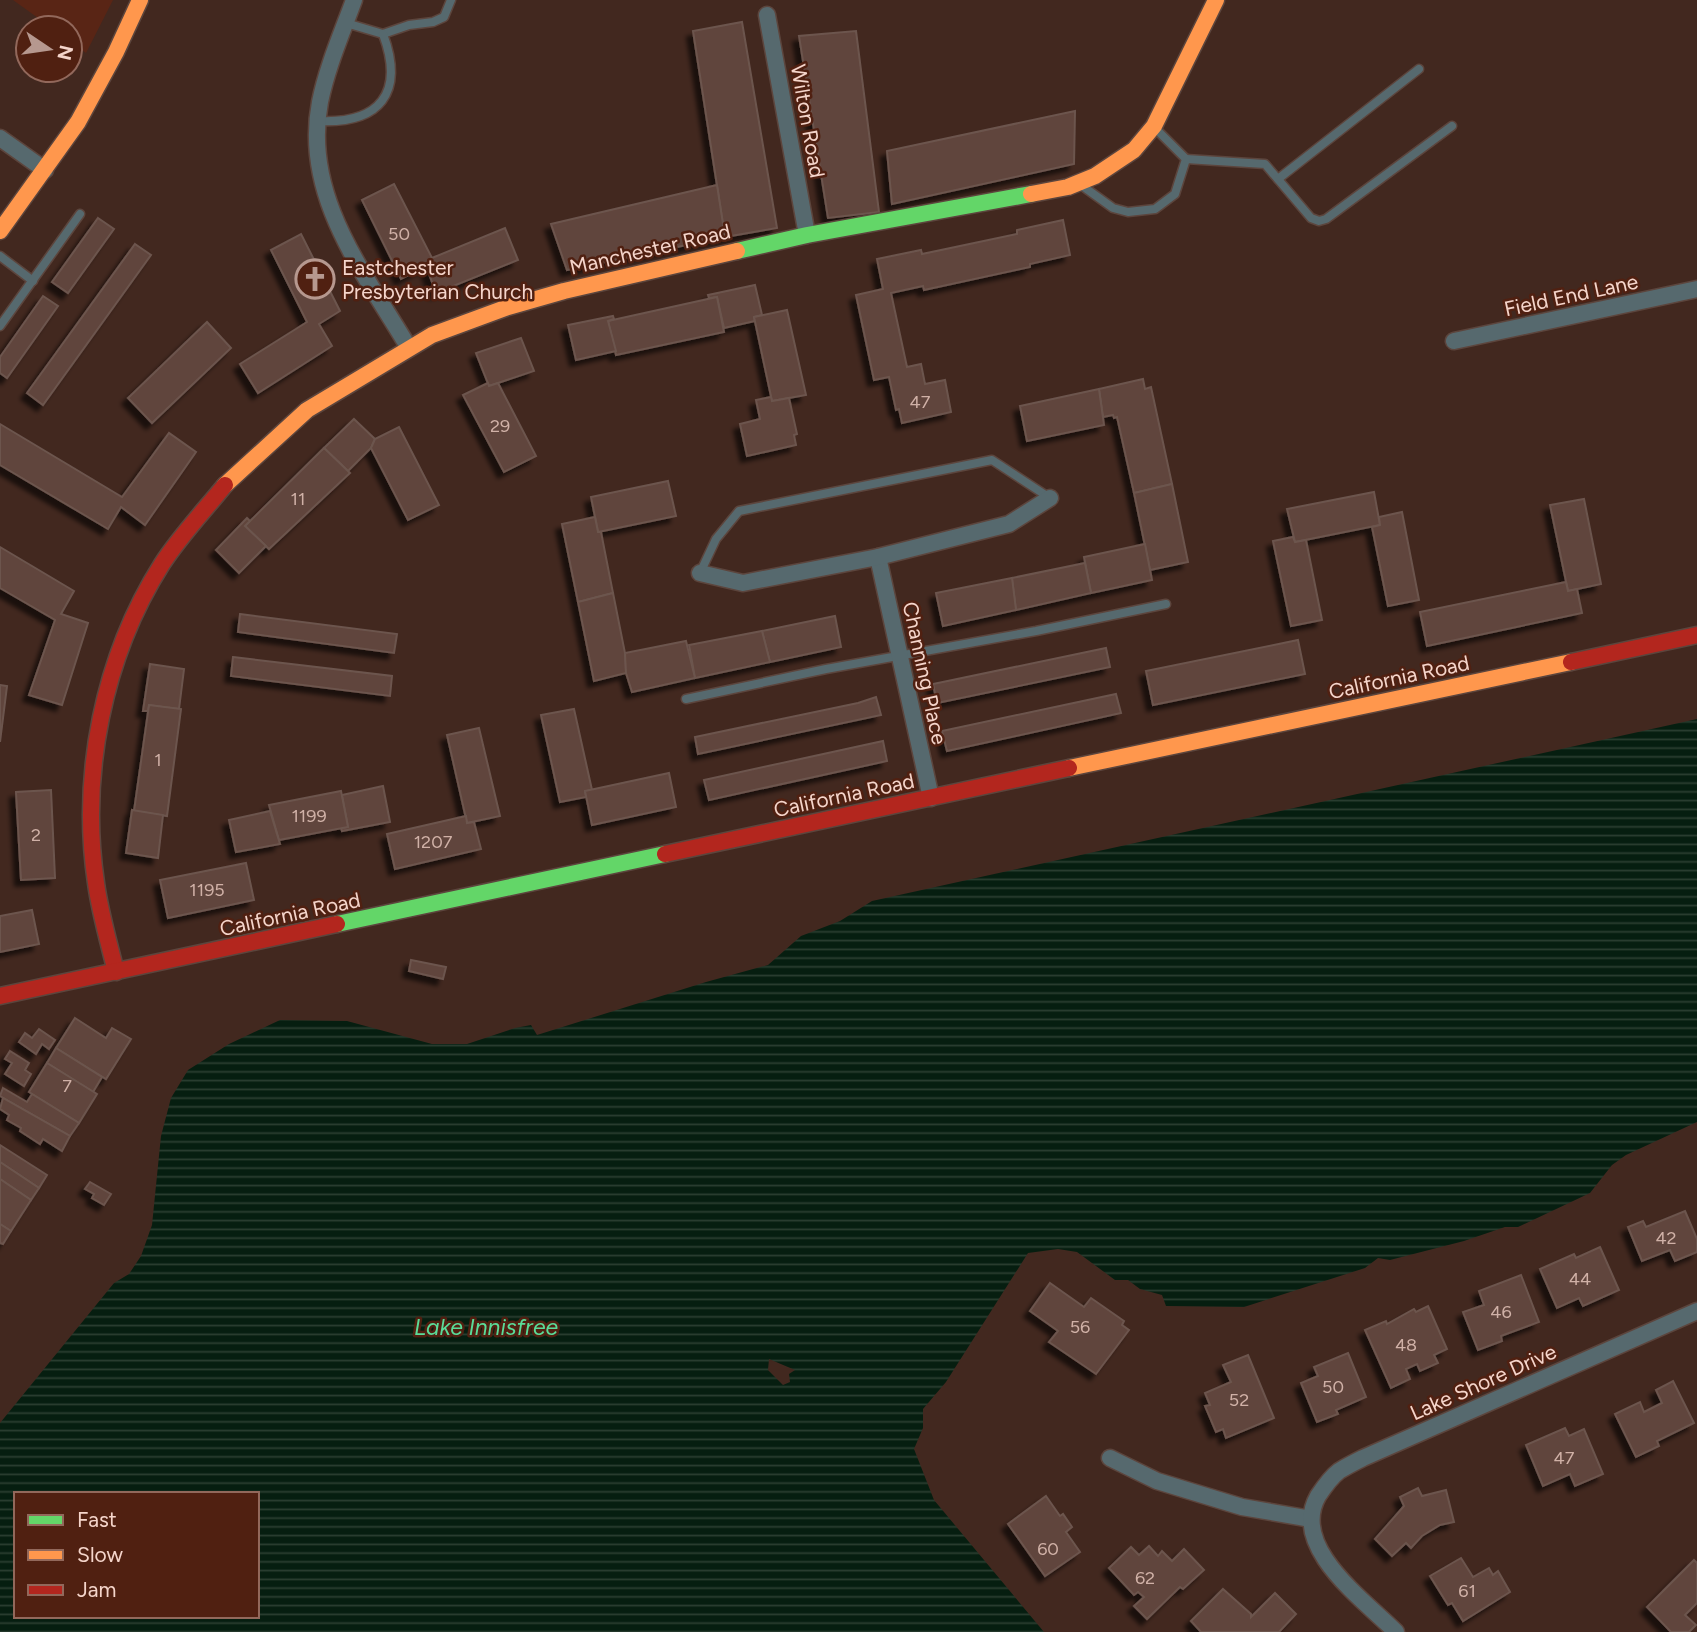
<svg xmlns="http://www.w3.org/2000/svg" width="1697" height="1632" viewBox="0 0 1697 1632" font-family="Figtree,sans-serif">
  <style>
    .built { fill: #592515 }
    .water { fill: url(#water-rules); fill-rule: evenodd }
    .building { fill: #61453c; stroke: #6c554e; stroke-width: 2; filter: url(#shadow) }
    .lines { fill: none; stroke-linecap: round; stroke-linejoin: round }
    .lane-casing { stroke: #5c453d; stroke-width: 11 }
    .street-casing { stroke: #5c453d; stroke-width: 19 }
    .fast-casing { stroke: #5c453d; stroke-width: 19 }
    .slow-casing { stroke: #5c453d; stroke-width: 19 }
    .jam-casing { stroke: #5c453d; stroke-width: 19 }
    .lane { stroke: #56696e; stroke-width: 8 }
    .street { stroke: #56696e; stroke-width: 16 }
    .fast { stroke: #63d668; stroke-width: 16 }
    .slow { stroke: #ff974d; stroke-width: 16 }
    .jam { stroke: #b3261e; stroke-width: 16 }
    .labels { text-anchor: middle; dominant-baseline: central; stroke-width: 5; stroke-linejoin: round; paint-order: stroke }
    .number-label { font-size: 18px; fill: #d0b1a7 }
    .street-label { font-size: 21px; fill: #f5d5cb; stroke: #502011 }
    .poi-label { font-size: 21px; fill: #f5d5cb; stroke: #502011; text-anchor: start }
    .water-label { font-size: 23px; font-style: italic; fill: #5adc99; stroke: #502011 }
  </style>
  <defs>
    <pattern id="water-rules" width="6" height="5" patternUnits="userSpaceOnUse" patternTransform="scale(1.75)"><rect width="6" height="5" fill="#061e10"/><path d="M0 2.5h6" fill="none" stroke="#2b3e31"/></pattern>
    <filter id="shadow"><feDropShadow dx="-6" dy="6" stdDeviation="2" flood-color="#0009"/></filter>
  </defs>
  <rect width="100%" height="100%" fill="#42281f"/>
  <polygon class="built" points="13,0 113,0 86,53 70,41 70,28 52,28"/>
  <path class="water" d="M1697 719V1122L1626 1155 1612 1165 1590 1193 1518 1227H1505L1464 1241 1390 1260 1378 1258 1365 1268 1244 1307 1166 1306 1162 1295 1140 1289 1128 1280H1115L1077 1252 1058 1249 1028 1253 946 1382 923 1409V1428L914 1449 934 1500 1044 1632H0V1423L114 1283 129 1274 141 1256 152 1225 161 1136 171 1098 188 1070 229 1044 280 1020 347 1021 432 1044H467L515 1028 531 1025 537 1035 706 982 768 965 801 936 840 921 872 901ZM769 1359 795 1370 789 1374 790 1382 783 1385 768 1370ZM16 1494H257V1616H16Z"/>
  <g class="building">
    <polygon points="742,22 777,228 725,237 693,31"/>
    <polygon points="856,31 879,212 828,218 799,36"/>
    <polygon points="1075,111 1074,164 892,204 887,151"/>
    <polygon points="394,184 432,258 505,228 518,260 436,293 426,266 401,279 362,200"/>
    <polygon points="717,185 725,237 567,270 551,224"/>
    <polygon points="98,218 114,229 68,293 52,282"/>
    <polygon points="1063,220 1070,255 1030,264 1030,267 924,290 923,286 891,293 907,367 921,364 925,384 945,380 951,412 902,423 899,409 896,410 889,377 874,380 856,295 883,289 877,259 921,250 922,254 1017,234 1017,230"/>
    <polygon points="301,234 340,311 319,324 332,346 258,393 240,364 307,322 271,250"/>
    <polygon points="135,244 151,255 43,405 27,393"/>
    <polygon points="755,285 762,315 754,317 755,321 724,328 717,297 709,298 708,295"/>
    <polygon points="43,296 58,306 7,378 0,373 0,357"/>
    <polygon points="717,297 724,332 616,355 608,321"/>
    <polygon points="787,310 806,395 772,401 754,317"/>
    <polygon points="613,316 614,319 608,321 616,351 576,360 568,325"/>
    <polygon points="207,322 231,348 152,423 128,398"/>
    <polygon points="521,338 534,371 489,386 476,353"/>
    <polygon points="1143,379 1145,389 1151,387 1172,484 1134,493 1117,417 1114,418 1113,415 1103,417 1099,389"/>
    <polygon points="488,383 489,386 498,383 536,456 504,472 463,395"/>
    <polygon points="1099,389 1104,425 1027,441 1020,406"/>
    <polygon points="771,397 772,401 789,398 797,434 794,435 796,445 747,456 740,424 760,419 756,400"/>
    <polygon points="354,419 375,439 371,448 348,471 324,448"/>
    <polygon points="0,424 122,497 169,433 196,452 145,525 121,507 108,529 0,465"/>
    <polygon points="399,427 439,505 408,520 371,448 375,439"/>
    <polygon points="324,448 350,473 269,549 245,526"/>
    <polygon points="668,481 676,516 598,532 591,497"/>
    <polygon points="1172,484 1188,562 1150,570 1134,493"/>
    <polygon points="1374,492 1380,525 1295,542 1287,509"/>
    <polygon points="1584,499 1601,584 1568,591 1550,505"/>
    <polygon points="1402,512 1419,600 1388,606 1372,527 1380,525 1379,517"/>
    <polygon points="595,517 598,532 601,532 613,593 578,602 562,524"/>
    <polygon points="247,518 250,521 245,526 266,546 239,573 216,550"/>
    <polygon points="1293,537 1295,542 1306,540 1322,620 1291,626 1273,541"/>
    <polygon points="1145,544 1152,580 1091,593 1084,557"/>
    <polygon points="0,547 74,591 61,614 88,623 62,705 29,695 55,620 0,588"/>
    <polygon points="1085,563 1091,593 1016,610 1012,578"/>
    <polygon points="1012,578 1016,610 943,626 936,593"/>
    <polygon points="1566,582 1568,591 1577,589 1582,613 1427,646 1420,612"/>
    <polygon points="613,593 625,653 626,673 594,681 578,602"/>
    <polygon points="240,614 397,634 394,653 238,632"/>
    <polygon points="835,616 841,647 770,662 762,631"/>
    <polygon points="762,631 770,662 695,678 689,645"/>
    <polygon points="1298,640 1305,674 1153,705 1146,671"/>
    <polygon points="686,641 695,678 632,692 626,673 625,653"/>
    <polygon points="1106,648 1110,667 937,703 933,684"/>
    <polygon points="233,657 392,676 390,696 231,676"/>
    <polygon points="150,664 184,669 179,709 149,705 148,711 143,711"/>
    <polygon points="0,685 7,686 0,742"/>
    <polygon points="1116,694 1121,713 947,751 942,731"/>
    <polygon points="876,697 881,715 698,754 695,737 858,703"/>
    <polygon points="149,705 181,709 167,816 134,811"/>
    <polygon points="574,709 592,790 585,791 586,797 560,802 541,715"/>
    <polygon points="479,728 500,816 467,823 447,735"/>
    <polygon points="883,741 887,761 709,800 704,780"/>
    <polygon points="669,773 676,807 592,825 585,791"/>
    <polygon points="383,786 390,822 342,831 341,828 348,827 342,795"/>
    <polygon points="51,790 55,878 21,880 16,792"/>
    <polygon points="341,791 348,827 279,840 269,805"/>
    <polygon points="132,810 163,815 158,858 126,853"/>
    <polygon points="270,811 280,844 236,852 229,820"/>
    <polygon points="466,816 467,823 474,822 481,849 395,869 387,834"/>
    <polygon points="246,863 254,900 168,918 160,880"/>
    <polygon points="32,910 39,944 0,952 0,916"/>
    <polygon points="411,960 446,967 443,979 409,971"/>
    <polygon points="75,1018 106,1038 112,1028 131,1039 106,1079 56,1048"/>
    <polygon points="39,1029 55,1040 49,1049 42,1044 36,1054 19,1042 25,1033 32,1038"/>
    <polygon points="56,1048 102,1077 93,1092 47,1063"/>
    <polygon points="10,1051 29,1063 25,1070 31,1074 24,1086 5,1074 12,1063 5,1059"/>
    <polygon points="47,1063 97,1094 79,1123 29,1092"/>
    <polygon points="3,1088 27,1102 32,1094 79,1123 70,1136 0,1096"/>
    <polygon points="3,1098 70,1136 62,1151 43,1139 40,1144 20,1131 21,1128 7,1120 9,1115 0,1109"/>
    <polygon points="0,1145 47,1175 39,1188 0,1162"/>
    <polygon points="0,1162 39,1188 31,1200 0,1179"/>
    <polygon points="0,1179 31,1200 11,1231 0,1224"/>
    <polygon points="90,1182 111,1194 104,1205 92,1198 94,1194 85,1189"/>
    <polygon points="1685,1211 1697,1239 1697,1252 1675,1261 1670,1250 1642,1261 1628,1227 1643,1221 1646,1227"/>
    <polygon points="0,1224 11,1231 3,1244 0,1243"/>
    <polygon points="1600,1247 1619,1290 1583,1306 1579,1298 1557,1308 1540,1269 1574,1254 1576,1258"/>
    <polygon points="1521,1275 1539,1322 1501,1336 1502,1341 1478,1350 1463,1312 1484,1305 1479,1291"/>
    <polygon points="1050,1283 1084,1307 1091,1298 1124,1321 1122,1325 1129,1330 1096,1374 1049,1342 1058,1331 1030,1311"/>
    <polygon points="1428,1306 1447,1349 1434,1355 1438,1363 1420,1371 1417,1364 1406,1369 1410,1379 1391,1388 1365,1330 1386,1321 1387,1324 1414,1309 1416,1312"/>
    <polygon points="1348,1353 1366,1397 1336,1410 1338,1414 1317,1422 1301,1383 1318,1376 1314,1367"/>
    <polygon points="1248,1355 1274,1418 1226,1438 1223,1429 1216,1432 1205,1406 1210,1405 1205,1393 1231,1382 1223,1365"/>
    <polygon points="1673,1381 1694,1423 1657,1441 1659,1446 1636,1457 1615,1414 1640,1402 1644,1412 1662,1403 1656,1390"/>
    <polygon points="1565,1428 1569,1436 1584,1429 1603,1474 1575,1486 1570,1474 1543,1486 1526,1445"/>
    <polygon points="1418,1488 1422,1496 1446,1490 1454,1522 1440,1525 1422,1536 1411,1548 1406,1543 1392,1556 1375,1539 1404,1506 1400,1497"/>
    <polygon points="1046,1496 1060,1516 1063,1514 1072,1527 1066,1532 1080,1552 1045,1576 1008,1524"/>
    <polygon points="1149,1546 1158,1556 1162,1551 1172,1561 1184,1549 1204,1570 1183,1589 1180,1587 1147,1619 1134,1606 1144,1597 1138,1592 1134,1595 1109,1568 1131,1547 1139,1555"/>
    <polygon points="1461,1558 1473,1577 1489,1568 1493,1575 1498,1571 1510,1592 1463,1621 1452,1603 1448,1605 1430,1576"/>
    <polygon points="1694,1560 1697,1563 1697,1603 1685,1615 1696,1625 1689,1632 1671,1632 1647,1607"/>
    <polygon points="1223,1589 1251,1614 1251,1617 1275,1593 1296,1614 1279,1632 1201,1632 1191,1621"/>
  </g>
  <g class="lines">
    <g class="lane-casing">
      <g id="lane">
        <polyline points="346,23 383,34 409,25 433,22 444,17 451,0"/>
        <path d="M318 121C380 124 405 93 383 34"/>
        <polyline points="1186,159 1265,164 1311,218 1319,221 1326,219 1452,126"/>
        <polyline points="1278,179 1419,69"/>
        <polyline points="1081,185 1113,208 1128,212 1155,209 1175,194 1186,159 1156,129"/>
        <polyline points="0,256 33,281"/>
        <polyline points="0,326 80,214"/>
        <polyline points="700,573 716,539 739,511 992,460 1050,498"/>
        <polyline points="686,699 826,669 1036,631 1166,604"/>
      </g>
    </g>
    <g class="street-casing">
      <g id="street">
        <path d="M354 0C342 33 327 67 320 102 302 196 364 272 409 348"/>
        <polyline points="767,15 807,235"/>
        <polyline points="0,138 45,170"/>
        <polyline points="1454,341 1697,289"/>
        <polyline points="878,557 931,798"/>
        <polyline points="700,573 743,583 878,557 1009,524 1050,498"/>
        <polyline points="1110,1458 1157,1481 1242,1507 1311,1519"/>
        <path d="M1396 1632C1364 1600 1289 1547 1318 1496 1324 1487 1331 1477 1339 1471 1347 1466 1355 1462 1363 1458L1697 1311"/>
      </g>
    </g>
    <g class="fast-casing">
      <g id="fast">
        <polyline points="737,251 807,235 1031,194"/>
        <polyline points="337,924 665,854"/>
      </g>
    </g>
    <g class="slow-casing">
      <g id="slow">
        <polyline points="1031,194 1068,187 1095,176 1134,150 1154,126 1216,0"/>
        <polyline points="0,231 78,122 116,52 140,0"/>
        <polyline points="225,485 307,410 432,335 508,307 564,291 737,251"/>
        <polyline points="1069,768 1571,662"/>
      </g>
    </g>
    <g class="jam-casing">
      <g id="jam">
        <polyline points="1571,662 1697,635"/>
        <polyline points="665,854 1069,768"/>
        <path d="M116 972C109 943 100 913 96 883 80 775 103 657 162 564 180 536 204 511 225 485"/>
        <polyline points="0,996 337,924"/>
      </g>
    </g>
    <use href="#lane" class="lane"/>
    <use href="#street" class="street"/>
    <use href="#fast" class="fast"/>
    <use href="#slow" class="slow"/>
    <use href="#jam" class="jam"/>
  </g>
  <defs>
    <g id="church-ring" transform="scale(2.0125)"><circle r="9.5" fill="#502011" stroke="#b6988f" stroke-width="1.5"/><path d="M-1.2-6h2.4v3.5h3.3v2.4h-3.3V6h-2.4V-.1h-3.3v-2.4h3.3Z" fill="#b6988f"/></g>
  </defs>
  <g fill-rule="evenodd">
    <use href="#church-ring" x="315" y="279"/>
  </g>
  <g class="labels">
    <g class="number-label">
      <text x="399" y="234">50</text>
      <text x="920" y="402">47</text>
      <text x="500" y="426">29</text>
      <text x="298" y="499">11</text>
      <text x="158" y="760">1</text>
      <text x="309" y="816">1199</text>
      <text x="36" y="835">2</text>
      <text x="433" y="842">1207</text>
      <text x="207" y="890">1195</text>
      <text x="67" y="1086">7</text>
      <text x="1666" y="1238">42</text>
      <text x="1580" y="1279">44</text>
      <text x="1501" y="1312">46</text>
      <text x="1080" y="1327">56</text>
      <text x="1406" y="1345">48</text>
      <text x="1333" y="1387">50</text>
      <text x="1239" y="1400">52</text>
      <text x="1564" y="1458">47</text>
      <text x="1048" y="1549">60</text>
      <text x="1145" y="1578">62</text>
      <text x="1467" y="1591">61</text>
    </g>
    <g class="street-label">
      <text transform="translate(808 121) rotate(80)">Wilton Road</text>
      <text transform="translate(650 249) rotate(-13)">Manchester Road</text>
      <text transform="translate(1571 295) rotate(-12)">Field End Lane</text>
      <text transform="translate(925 673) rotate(78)">Channing Place</text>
      <text transform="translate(1399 677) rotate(-12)">California Road</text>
      <text transform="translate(844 795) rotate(-12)">California Road</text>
      <text transform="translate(290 914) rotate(-12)">California Road</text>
      <text transform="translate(1483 1382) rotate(-24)">Lake Shore Drive</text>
    </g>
    <g class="poi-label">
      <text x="342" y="267">Eastchester<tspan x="342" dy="24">Presbyterian Church</tspan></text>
    </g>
    <g class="water-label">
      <text x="486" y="1327">Lake Innisfree</text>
    </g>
  </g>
  <rect x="14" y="1492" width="245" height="126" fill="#502011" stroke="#92685b" stroke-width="2"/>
  <rect x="28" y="1515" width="35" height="10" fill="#63d668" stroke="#92685b" stroke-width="2"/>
  <text x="77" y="1527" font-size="21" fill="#f5d5cb">Fast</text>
  <rect x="28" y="1550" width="35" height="10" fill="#ff974d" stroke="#92685b" stroke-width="2"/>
  <text x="77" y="1562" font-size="21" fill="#f5d5cb">Slow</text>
  <rect x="28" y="1585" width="35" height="10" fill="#b3261e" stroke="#92685b" stroke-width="2"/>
  <text x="77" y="1597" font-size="21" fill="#f5d5cb">Jam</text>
  <g transform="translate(49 49) rotate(103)"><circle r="33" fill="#502011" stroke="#92685b" stroke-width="2"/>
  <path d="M0-5L12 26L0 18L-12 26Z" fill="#b6988f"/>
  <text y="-10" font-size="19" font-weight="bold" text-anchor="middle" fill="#f5d5cb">N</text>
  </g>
</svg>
